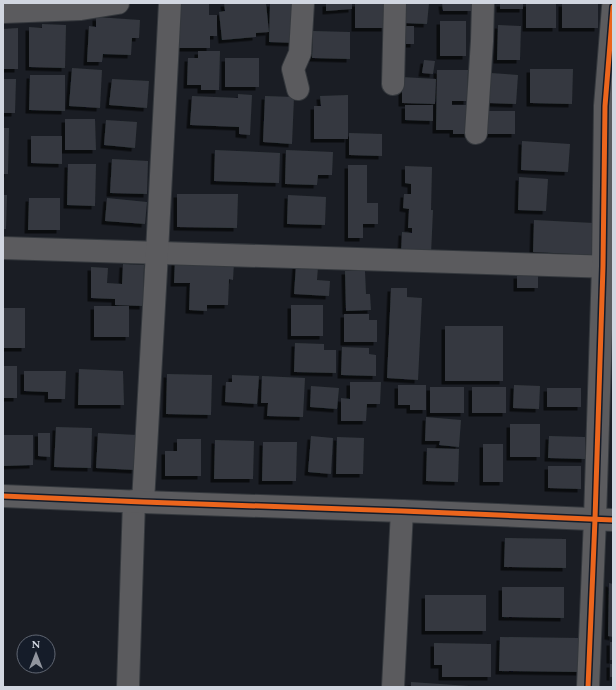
<svg xmlns="http://www.w3.org/2000/svg" width="616" height="690" viewBox="0 0 616 690" font-family="Spectral,serif">
  <style>
    .building { fill: #34393f; filter: url(#shadow) }
    .lines { fill: none; stroke-linecap: round; stroke-linejoin: round }
    .minor-casing { stroke: #34383d; stroke-width: 24 }
    .tertiary-casing { stroke: #34383d; stroke-width: 24 }
    .minor { stroke: #5b5b5e; stroke-width: 22 }
    .tertiary { stroke: #5b5b5e; stroke-width: 22 }
    .cycleway-casing { stroke: #151c29; stroke-width: 8 }
    .cycleway { stroke: #eb651d; stroke-width: 5 }
  </style>
  <defs>
    <filter id="shadow"><feDropShadow dx="-3.5" dy="3.5" stdDeviation="0" flood-color="#0009"/></filter>
  </defs>
  <rect width="100%" height="100%" fill="#1a1d24"/>
  <g class="building">
    <polygon points="178,3 209,3 209,15 217,15 217,36 210,36 210,48 178,48"/>
    <polygon points="224,3 266,3 269,32 256,33 256,37 222,40 219,12 225,11"/>
    <polygon points="270,3 298,3 297,43 269,42"/>
    <polygon points="326,3 352,3 352,9 326,11"/>
    <rect x="355" y="3" width="30" height="25"/>
    <polygon points="405,3 429,3 427,24 404,23"/>
    <polygon points="442,3 471,3 471,11 443,11"/>
    <rect x="500" y="3" width="23" height="6"/>
    <rect x="526" y="3" width="30" height="25"/>
    <polygon points="562,3 598,4 598,28 562,28"/>
    <polygon points="96,17 140,20 139,38 132,38 131,55 103,54 102,62 87,62 89,26 96,27"/>
    <rect x="440" y="21" width="26" height="35"/>
    <polygon points="42,24 66,25 65,68 29,67 29,27 42,28"/>
    <polygon points="498,25 521,26 520,60 497,60"/>
    <polygon points="401,26 414,26 414,44 400,44"/>
    <polygon points="18,28 18,69 3,69 3,29"/>
    <polygon points="313,31 350,32 350,59 312,58"/>
    <polygon points="198,51 220,51 219,90 201,90 201,85 187,85 188,58 198,58"/>
    <rect x="225" y="58" width="34" height="29"/>
    <polygon points="424,60 435,61 433,74 422,73"/>
    <polygon points="72,68 102,70 100,108 69,106"/>
    <polygon points="530,69 573,69 572,104 530,103"/>
    <polygon points="437,70 468,70 467,101 452,101 452,105 469,105 469,134 453,134 453,130 436,130"/>
    <polygon points="491,73 518,75 516,104 489,103"/>
    <polygon points="30,75 65,75 65,111 29,110"/>
    <polygon points="402,77 436,79 435,104 402,103"/>
    <polygon points="3,79 16,79 15,113 3,113"/>
    <polygon points="112,79 149,81 147,108 109,105"/>
    <polygon points="238,94 252,95 250,135 239,134 239,127 190,125 192,96 238,98"/>
    <polygon points="348,95 348,139 314,139 314,106 321,106 320,96"/>
    <polygon points="265,96 294,97 292,144 263,142"/>
    <polygon points="405,105 433,105 433,121 405,120"/>
    <rect x="485" y="111" width="30" height="23"/>
    <polygon points="65,119 95,119 96,150 65,150"/>
    <polygon points="106,120 137,122 135,148 104,145"/>
    <polygon points="3,128 9,128 8,174 3,174"/>
    <polygon points="349,133 382,134 382,156 349,155"/>
    <polygon points="31,136 62,136 62,164 31,163"/>
    <polygon points="522,141 570,144 568,172 521,170"/>
    <polygon points="215,150 280,153 279,183 214,181"/>
    <polygon points="286,150 333,152 332,175 318,175 317,185 285,184"/>
    <polygon points="112,159 148,161 147,194 110,193"/>
    <polygon points="68,164 96,164 95,206 67,205"/>
    <polygon points="348,165 367,165 367,203 378,203 378,224 363,224 363,238 348,238"/>
    <polygon points="405,166 432,167 431,210 433,210 431,254 401,253 402,232 412,233 412,228 408,228 409,209 403,208 404,194 411,194 411,184 405,183"/>
    <polygon points="519,177 548,179 546,211 518,210"/>
    <polygon points="177,194 238,194 237,228 177,227"/>
    <polygon points="3,195 7,195 6,229 3,229"/>
    <polygon points="288,195 326,197 325,225 287,224"/>
    <polygon points="29,198 60,198 60,230 28,230"/>
    <polygon points="107,198 147,202 145,224 105,221"/>
    <polygon points="534,220 594,223 593,255 533,252"/>
    <polygon points="175,260 234,262 233,280 229,279 228,305 207,305 207,311 189,310 190,283 174,283"/>
    <polygon points="123,264 144,265 143,306 115,305 115,299 91,298 91,267 108,268 107,283 122,284"/>
    <polygon points="296,265 318,267 317,280 330,281 329,296 294,294"/>
    <polygon points="345,271 365,271 366,294 370,294 371,310 346,311"/>
    <polygon points="517,275 538,276 538,288 517,288"/>
    <polygon points="391,288 407,288 407,297 422,298 418,380 387,378"/>
    <rect x="291" y="305" width="32" height="31"/>
    <rect x="94" y="306" width="35" height="31"/>
    <rect x="3" y="308" width="22" height="40"/>
    <polygon points="344,314 369,314 369,320 377,320 377,342 344,342"/>
    <rect x="445" y="326" width="58" height="55"/>
    <polygon points="295,343 324,344 324,350 336,350 336,373 294,372"/>
    <polygon points="342,347 369,348 369,354 376,355 376,376 341,375"/>
    <rect x="3" y="366" width="14" height="32"/>
    <polygon points="79,369 123,371 124,405 78,405"/>
    <polygon points="24,371 66,371 65,399 48,399 48,392 24,391"/>
    <polygon points="167,374 212,375 211,415 166,414"/>
    <polygon points="232,375 259,376 257,404 225,402 226,382 232,382"/>
    <polygon points="262,376 305,378 303,417 267,416 268,403 261,403"/>
    <polygon points="350,382 381,382 380,404 367,404 366,421 341,421 341,398 350,399"/>
    <polygon points="398,385 426,385 426,410 410,410 410,405 398,405"/>
    <polygon points="514,385 540,386 539,409 513,408"/>
    <polygon points="311,386 339,388 337,409 310,407"/>
    <rect x="430" y="387" width="34" height="26"/>
    <rect x="472" y="387" width="34" height="26"/>
    <rect x="547" y="388" width="34" height="19"/>
    <polygon points="426,417 461,420 459,447 439,445 440,441 425,441"/>
    <rect x="510" y="424" width="30" height="33"/>
    <polygon points="56,427 92,428 91,468 54,467"/>
    <polygon points="38,433 50,433 50,457 38,456"/>
    <polygon points="98,433 137,435 135,470 96,468"/>
    <polygon points="3,435 33,435 33,465 3,466"/>
    <polygon points="311,436 333,438 331,474 308,472"/>
    <polygon points="549,436 585,437 585,459 548,458"/>
    <polygon points="337,437 364,438 363,474 336,474"/>
    <polygon points="177,439 201,439 201,476 165,476 165,451 177,451"/>
    <polygon points="215,440 254,441 253,479 214,479"/>
    <polygon points="263,442 297,442 296,481 262,481"/>
    <rect x="483" y="444" width="20" height="38"/>
    <polygon points="427,448 459,449 458,482 426,481"/>
    <polygon points="548,466 581,466 581,489 548,488"/>
    <polygon points="505,538 566,539 566,568 504,567"/>
    <polygon points="609,583 613,584 613,637 608,636"/>
    <polygon points="502,587 564,587 564,618 502,617"/>
    <rect x="425" y="595" width="61" height="36"/>
    <polygon points="500,637 580,638 580,672 499,671"/>
    <rect x="610" y="642" width="3" height="18"/>
    <polygon points="434,643 491,644 491,677 442,677 442,665 434,665"/>
    <rect x="610" y="664" width="3" height="13"/>
    <polygon points="411,682 469,686 468,687 411,687"/>
  </g>
  <g class="lines">
    <g class="minor-casing">
      <g id="minor">
        <polyline points="3,12 81,9 118,3"/>
        <polyline points="393,84 395,3"/>
        <polyline points="298,89 293,69 300,53 303,3"/>
        <polyline points="476,133 482,41 483,3"/>
        <polyline points="3,248 613,267"/>
        <polyline points="143,502 157,252 170,3"/>
        <polyline points="128,687 134,501"/>
        <polyline points="588,687 595,519 603,266 605,106 613,7"/>
      </g>
    </g>
    <g class="tertiary-casing">
      <g id="tertiary">
        <polyline points="3,496 143,502 402,511 613,520"/>
        <polyline points="393,687 402,511"/>
      </g>
    </g>
    <use href="#minor" class="minor"/>
    <use href="#tertiary" class="tertiary"/>
    <g class="cycleway-casing">
      <g id="cycleway">
        <polyline points="3,496 143,502 402,511 613,520"/>
        <polyline points="588,687 595,519 603,266 605,106 613,7"/>
      </g>
    </g>
    <use href="#cycleway" class="cycleway"/>
  </g>
  <rect width="616" height="690" fill="none" stroke="#d1d6e0" stroke-width="8"/>
  <g transform="translate(36 654)"><circle r="19" fill="#151c29" stroke="#606672"/>
  <path d="M0-3L7 15L0 10L-7 15Z" fill="#91959e"/>
  <text y="-6" font-size="11" font-weight="bold" text-anchor="middle" fill="#d1d6e0">N</text>
  </g>
</svg>
